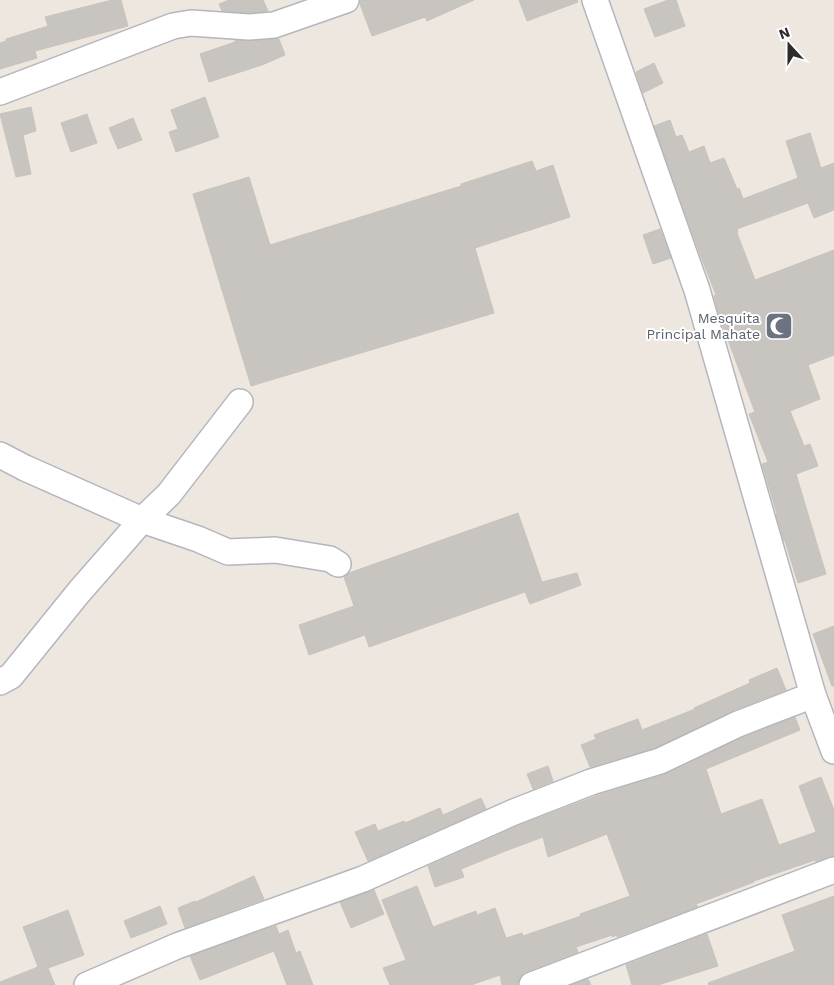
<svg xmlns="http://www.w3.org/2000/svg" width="834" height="985" viewBox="0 0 834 985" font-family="'Work Sans',sans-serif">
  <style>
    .building { fill: #c8c4bf; stroke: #c8c3ba }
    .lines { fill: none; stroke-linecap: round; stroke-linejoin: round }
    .minor-casing { stroke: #b4b6be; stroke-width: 28 }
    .minor { stroke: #fff; stroke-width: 25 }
    .labels { text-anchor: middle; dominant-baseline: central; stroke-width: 4; stroke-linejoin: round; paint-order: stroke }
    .worship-label { font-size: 14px; fill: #5b616d; stroke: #fff; text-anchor: end }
  </style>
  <rect width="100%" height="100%" fill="#ede7e0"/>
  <g class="building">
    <polygon points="112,0 121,0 128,26 35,51 37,58 0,69 0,43 6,41 6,39 48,26 45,17"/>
    <polygon points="229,0 263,0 268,11 249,13 222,11 219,4"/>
    <polygon points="360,0 474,0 427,21 425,17 372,36 360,4"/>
    <polygon points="519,0 577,0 578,2 527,21"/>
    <polygon points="668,0 676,0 685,26 655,37 644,9"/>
    <polygon points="279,39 285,55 262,65 209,82 200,54 235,42 235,40 250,41"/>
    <polygon points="654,63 663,83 643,93 636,72"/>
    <polygon points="205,97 219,137 176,152 169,132 178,129 171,110"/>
    <polygon points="31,107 36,131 23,135 31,174 16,177 0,114"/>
    <polygon points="87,114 97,143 71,152 61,123"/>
    <polygon points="133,118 142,140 118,149 109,128"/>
    <polygon points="670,120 676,137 682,135 689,152 704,146 710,163 724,158 737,189 739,188 743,199 798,178 786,141 810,133 821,168 834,163 834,210 814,218 808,203 737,229 738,232 737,233 755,280 834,250 834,355 808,365 820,399 790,411 804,446 810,444 818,466 796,474 826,574 798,583 785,541 784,541 776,514 777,514 762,464 768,462 749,414 755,412 719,316 714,296 716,295 698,249 654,126"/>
    <polygon points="532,161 536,171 553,165 570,217 475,248 494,313 251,386 193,194 249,177 270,245 461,186 461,184"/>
    <polygon points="660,229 671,258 653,264 643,235"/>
    <polygon points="518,513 542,582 577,573 581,585 530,604 525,592 369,647 365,635 309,655 299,625 354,606 344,577 349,573"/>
    <polygon points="834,626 834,686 832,686 813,634"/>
    <polygon points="777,668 786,690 732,711 655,748 590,767 581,745 596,739 594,735 638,719 642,730 695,709 694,708 750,683 749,680"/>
    <polygon points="795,717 800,730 706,769 721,814 762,799 779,845 816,832 799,786 821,777 834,810 834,856 829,857 816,862 815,860 754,881 754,882 696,904 698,907 617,937 617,935 612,937 612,935 576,947 578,952 526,972 521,976 518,985 502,985 500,975 471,985 390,985 383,968 406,960 382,900 417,886 433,927 476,911 477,915 495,908 506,938 522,933 523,936 581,916 580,914 630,896 607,834 548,857 543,837 508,850 461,869 464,877 435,887 428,866 520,825 596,796 666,774 744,737"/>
    <polygon points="548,766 553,781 533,789 527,774"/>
    <polygon points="481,798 486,809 368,861 355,832 375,824 378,831 404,821 405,823 440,808 443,815"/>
    <polygon points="254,876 264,899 185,928 178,908 195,901 196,902"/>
    <polygon points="374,890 384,914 351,928 340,902"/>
    <polygon points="834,896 834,985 709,985 708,983 795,951 782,915"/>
    <polygon points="160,906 167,924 131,938 124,921"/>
    <polygon points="68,910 84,955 48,968 55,985 0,985 0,982 38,967 23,927"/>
    <polygon points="276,926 279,934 288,930 296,953 300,951 313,985 287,985 274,951 200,980 190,956"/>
    <polygon points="707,934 718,966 658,985 632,985 626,965"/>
    <polygon points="588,979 591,985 572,985"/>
  </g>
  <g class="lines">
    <g class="minor-casing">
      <g id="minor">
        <polyline points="595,0 697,290 813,695 834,751"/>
        <polyline points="0,92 173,26 191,23 249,27 274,25 346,0"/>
        <polyline points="0,455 25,468 142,520 198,539 228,552 275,550 330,559 338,564"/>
        <polyline points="0,682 11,676 79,592 142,520 169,494 240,402"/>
        <polyline points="87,985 177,946 363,879 514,812 591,782 660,761 738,724 813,695"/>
        <polyline points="532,985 834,870"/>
      </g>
    </g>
    <use href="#minor" class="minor"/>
  </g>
  <defs>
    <g id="mosque-square" transform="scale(1.4375)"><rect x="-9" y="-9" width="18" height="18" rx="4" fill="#6b7280" stroke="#fff"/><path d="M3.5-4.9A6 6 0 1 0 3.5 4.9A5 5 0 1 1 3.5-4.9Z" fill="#fff"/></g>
  </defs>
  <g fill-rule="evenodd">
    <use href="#mosque-square" x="779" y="326"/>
  </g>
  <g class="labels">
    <g class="worship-label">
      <text x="760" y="318">Mesquita<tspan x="760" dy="16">Principal Mahate</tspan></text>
    </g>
  </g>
  <g transform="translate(789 45) rotate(339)" stroke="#ffffff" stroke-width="4" paint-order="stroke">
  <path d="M0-4L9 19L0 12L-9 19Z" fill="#2c2c2c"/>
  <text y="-8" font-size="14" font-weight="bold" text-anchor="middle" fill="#2c2c2c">N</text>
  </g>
</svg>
